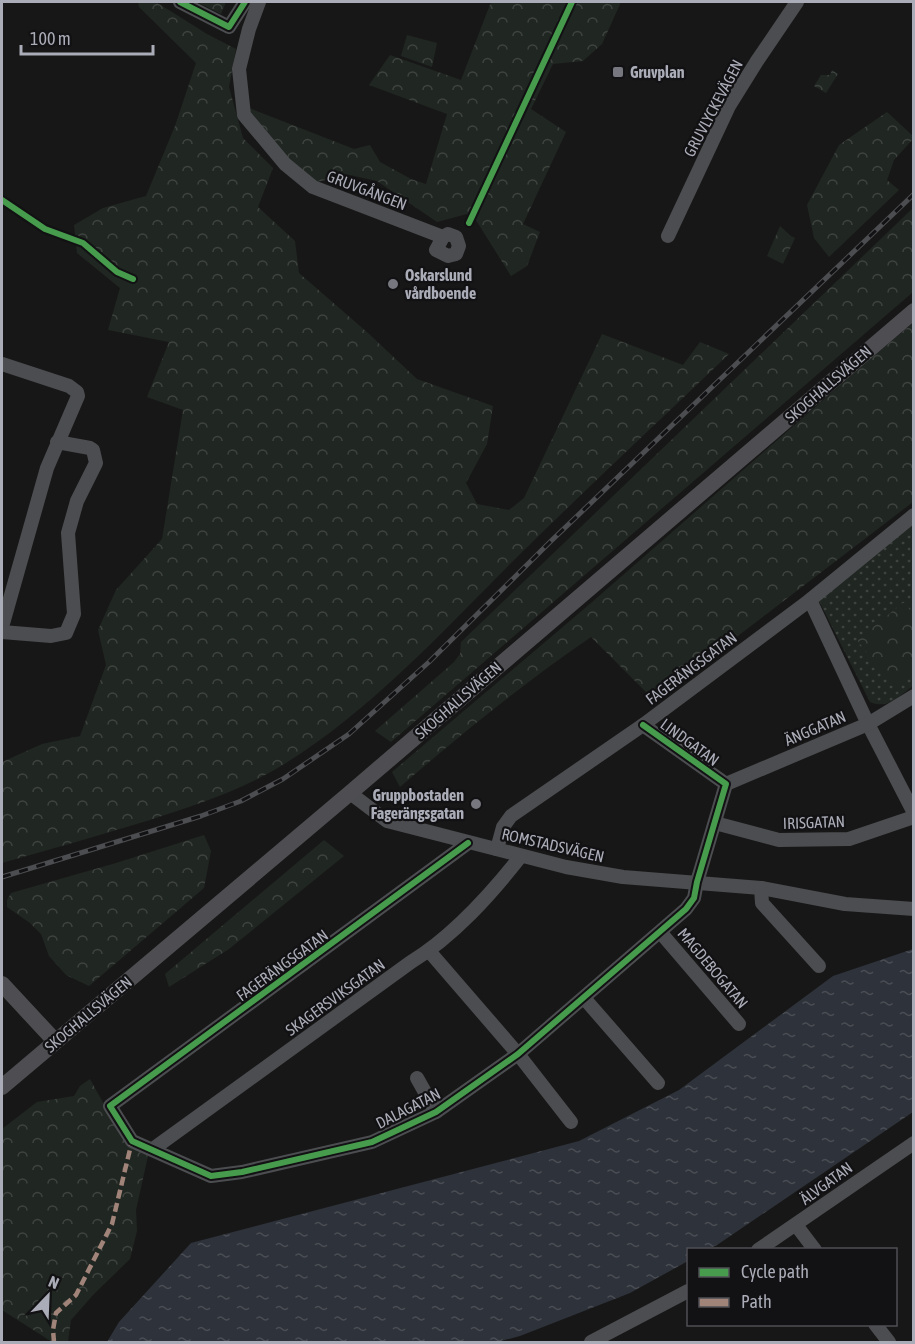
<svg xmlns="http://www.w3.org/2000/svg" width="915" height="1344" viewBox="0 0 915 1344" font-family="'Asap Condensed',sans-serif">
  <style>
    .grass { fill: url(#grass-dots) }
    .forest { fill: url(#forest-crowns) }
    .water { fill: url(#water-ripples) }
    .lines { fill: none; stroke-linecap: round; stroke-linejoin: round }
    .minor { stroke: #4c4d50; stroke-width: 14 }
    .major { stroke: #4e4e52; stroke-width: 16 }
    .rail-casing { stroke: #4c4d50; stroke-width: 5 }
    .rail { stroke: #121113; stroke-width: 3; stroke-dasharray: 9; stroke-linecap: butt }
    .quiet { stroke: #a18479; stroke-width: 4.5; stroke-dasharray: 9 4.5; stroke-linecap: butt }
    .cycleway-casing { stroke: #121113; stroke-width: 10 }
    .cycleway { stroke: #469c4c; stroke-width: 6 }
    .poi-dot { fill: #77787f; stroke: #121113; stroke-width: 2 }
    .labels { text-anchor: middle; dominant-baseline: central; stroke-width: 4.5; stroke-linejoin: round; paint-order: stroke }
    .poi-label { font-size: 16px; font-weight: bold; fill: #aaacb7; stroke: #121113; text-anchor: start }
    .street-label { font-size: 16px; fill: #aaacb7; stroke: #121113 }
  </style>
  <defs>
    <pattern id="grass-dots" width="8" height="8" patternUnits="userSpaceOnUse" patternTransform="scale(1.5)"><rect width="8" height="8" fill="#202621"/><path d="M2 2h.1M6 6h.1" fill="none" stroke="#3e433f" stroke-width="1.8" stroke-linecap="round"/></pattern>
    <pattern id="forest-crowns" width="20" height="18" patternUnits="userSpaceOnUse" patternTransform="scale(1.5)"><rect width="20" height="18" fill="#202621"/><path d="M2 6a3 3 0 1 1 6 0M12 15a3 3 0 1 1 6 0" fill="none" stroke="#3e433f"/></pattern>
    <pattern id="water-ripples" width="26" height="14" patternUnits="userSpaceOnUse" patternTransform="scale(1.5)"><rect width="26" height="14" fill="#2e323a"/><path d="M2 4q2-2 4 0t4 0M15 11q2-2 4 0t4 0" fill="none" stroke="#4a4d54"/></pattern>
  </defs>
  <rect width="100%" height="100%" fill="#171717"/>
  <path class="grass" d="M913 523V686C899 696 888 710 870 702L818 599Z"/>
  <g class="forest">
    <path d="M138 2H156L207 34 236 49 229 87 243 138 273 168 258 207 295 241 299 273 368 333 417 379 493 406 487 444 466 483 477 504 509 510 524 498 602 334 683 365 700 342 729 354C658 422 585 490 515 559 442 632 366 716 276 769 237 792 193 806 150 820 101 835 51 849 2 863V762L42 744 80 736 106 665 98 630 116 590 162 539 183 410 147 397 169 342 108 330 120 288 77 253 74 225 103 208 146 196 175 126 196 63 139 7Z"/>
    <polygon points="197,2 226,2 221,14"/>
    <polygon points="491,2 621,2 602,44 583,61 553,64 531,109 566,132 523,224 540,232 527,266 511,276 474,217 467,214 437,222 377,181 350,175 316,182 290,164 247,116 249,108 354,149 370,145 380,162 411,179 426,184 447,114 369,85 390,55 461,80"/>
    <polygon points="407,35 437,43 432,67 401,56"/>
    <polygon points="832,70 838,74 826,93 814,86 821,75 830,75"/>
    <polygon points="887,112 913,136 913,139 894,160 887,180 899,190 829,257 814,238 807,205 839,145"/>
    <polygon points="913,208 913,292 391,742 375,731 454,662 460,654 461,642"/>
    <polygon points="780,226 791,236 795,238 783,264 767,256"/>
    <path d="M913 323V502L654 700 591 637C524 683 462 733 400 787L392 772 591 603 877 353Z"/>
    <polygon points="904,602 913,614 913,672 894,687 857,640"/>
    <polygon points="204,835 211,851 204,888 89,986 66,975 49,956 41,934 30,923 7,907 7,900 11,893 116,863"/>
    <polygon points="324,840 344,856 229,949 169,987 165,974"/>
    <polygon points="90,1079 127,1146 148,1156 136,1210 137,1231 130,1259 93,1295 71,1320 68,1342 52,1342 2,1310 2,1129 37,1102 74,1096 80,1086"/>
  </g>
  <polygon class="water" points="913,949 913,1112 717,1245 708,1249 688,1250 688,1261 630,1293 520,1336 497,1342 107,1342 119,1322 191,1243 579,1141 679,1090 833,976"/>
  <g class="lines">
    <g class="minor">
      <polyline points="180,2 229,27 245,2"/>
      <polyline points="259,2 249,29 239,69 244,115 285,164 313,187 443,237 448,234 456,237 459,246 456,254 448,256 436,250 443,237"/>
      <polyline points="668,236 729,106 757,61 797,2"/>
      <polyline points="2,364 69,386 77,392 78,396 47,468 2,627"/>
      <polyline points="810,600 868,724 914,813"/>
      <polyline points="2,632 51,636 66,633 74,614 68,533 77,501 96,463 93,450 90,448 57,442"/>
      <polyline points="726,784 868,724 914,696"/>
      <polyline points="350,793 387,821 566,867 623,877 761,888 845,904 914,909"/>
      <polyline points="715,823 779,840 849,839 914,817"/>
      <polyline points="468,843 110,1106 132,1141 211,1176 242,1172 372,1142 436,1112 518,1054 686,909 694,898 697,882 726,784 643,725"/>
      <polyline points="497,849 503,827 511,816 643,725 810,600 914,515"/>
      <polyline points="761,888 762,903 819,966"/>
      <polyline points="661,933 739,1024"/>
      <polyline points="429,951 518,1054 571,1122"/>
      <polyline points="584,998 658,1083"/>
      <polyline points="417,1078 436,1112"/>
      <path d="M153 1149 411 962C454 936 491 894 521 856"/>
      <polyline points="796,1225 815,1250"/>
      <polyline points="758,1250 914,1143"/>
      <polyline points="875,1324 889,1342"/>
      <polyline points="591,1342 688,1291"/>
    </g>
    <g class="major">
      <polyline points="2,984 55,1041"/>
      <polyline points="2,1087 350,793 914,311"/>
    </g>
    <g class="rail-casing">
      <polyline id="rail" points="2,877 201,816 241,801 283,779 349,734 429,662 550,542 914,194"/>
    </g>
    <use href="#rail" class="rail"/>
    <polyline class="quiet" points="54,1342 53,1330 56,1313 76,1295 112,1224 132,1141"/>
    <g class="cycleway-casing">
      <g id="cycleway">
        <polyline points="180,2 229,27 245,2"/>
        <polyline points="2,200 45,229 83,243 117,272 133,279"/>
        <polyline points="469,223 572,2"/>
        <polyline points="468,843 110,1106 132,1141 211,1176 242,1172 372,1142 436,1112 518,1054 686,909 694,898 697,882 726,784 643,725"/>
      </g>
    </g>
    <use href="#cycleway" class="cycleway"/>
  </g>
  <g class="poi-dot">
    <rect x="612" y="66" width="12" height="12" rx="3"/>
    <circle cx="393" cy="284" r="6"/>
    <circle cx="476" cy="804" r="6"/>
  </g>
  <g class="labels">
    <g class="poi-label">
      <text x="630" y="72">Gruvplan</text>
      <text x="405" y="275">Oskarslund<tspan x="405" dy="18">vårdboende</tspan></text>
      <text x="464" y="795" text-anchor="end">Gruppbostaden<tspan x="464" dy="18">Fagerängsgatan</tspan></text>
    </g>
    <g class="street-label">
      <text transform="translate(713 108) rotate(-62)">GRUVLYCKEVÄGEN</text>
      <text transform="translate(367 190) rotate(21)">GRUVGÅNGEN</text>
      <text transform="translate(828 384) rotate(-41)">SKOGHALLSVÄGEN</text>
      <text transform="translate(691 668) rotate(-37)">FAGERÄNGSGATAN</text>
      <text transform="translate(458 700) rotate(-41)">SKOGHALLSVÄGEN</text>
      <text transform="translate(815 728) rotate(-23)">ÄNGGATAN</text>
      <text transform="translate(690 742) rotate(36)">LINDGATAN</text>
      <text transform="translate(814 822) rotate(-2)">IRISGATAN</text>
      <text transform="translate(553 845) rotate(13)">ROMSTADSVÄGEN</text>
      <text transform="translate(282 965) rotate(-36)">FAGERÄNGSGATAN</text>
      <text transform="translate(713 968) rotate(50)">MAGDEBOGATAN</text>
      <text transform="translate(335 997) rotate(-36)">SKAGERSVIKSGATAN</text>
      <text transform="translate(88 1014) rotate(-40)">SKOGHALLSVÄGEN</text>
      <text transform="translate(408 1108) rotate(-27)">DALAGATAN</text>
      <text transform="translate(826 1183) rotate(-36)">ÄLVGATAN</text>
    </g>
  </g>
  <rect width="915" height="1344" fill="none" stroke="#aaacb7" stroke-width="6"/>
  <rect x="687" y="1248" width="210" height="78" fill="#121113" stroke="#4f4f55" stroke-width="1.5"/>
  <rect x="699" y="1268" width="30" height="9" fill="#469c4c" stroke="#4f4f55" stroke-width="1.5"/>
  <text x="741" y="1278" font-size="18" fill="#aaacb7">Cycle path</text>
  <rect x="699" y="1298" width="30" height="9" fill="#a18479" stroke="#4f4f55" stroke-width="1.5"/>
  <text x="741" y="1308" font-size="18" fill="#aaacb7">Path</text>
  <g transform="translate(48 1296) rotate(23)" stroke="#121113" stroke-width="4.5" paint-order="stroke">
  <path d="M0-4.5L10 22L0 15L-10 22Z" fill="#aaacb7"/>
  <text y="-9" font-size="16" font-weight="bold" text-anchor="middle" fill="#aaacb7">N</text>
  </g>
  <path d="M21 45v9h132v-9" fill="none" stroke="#aaacb7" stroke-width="3"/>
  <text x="30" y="45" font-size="18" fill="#aaacb7" stroke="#121113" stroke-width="4.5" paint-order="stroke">100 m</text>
</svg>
